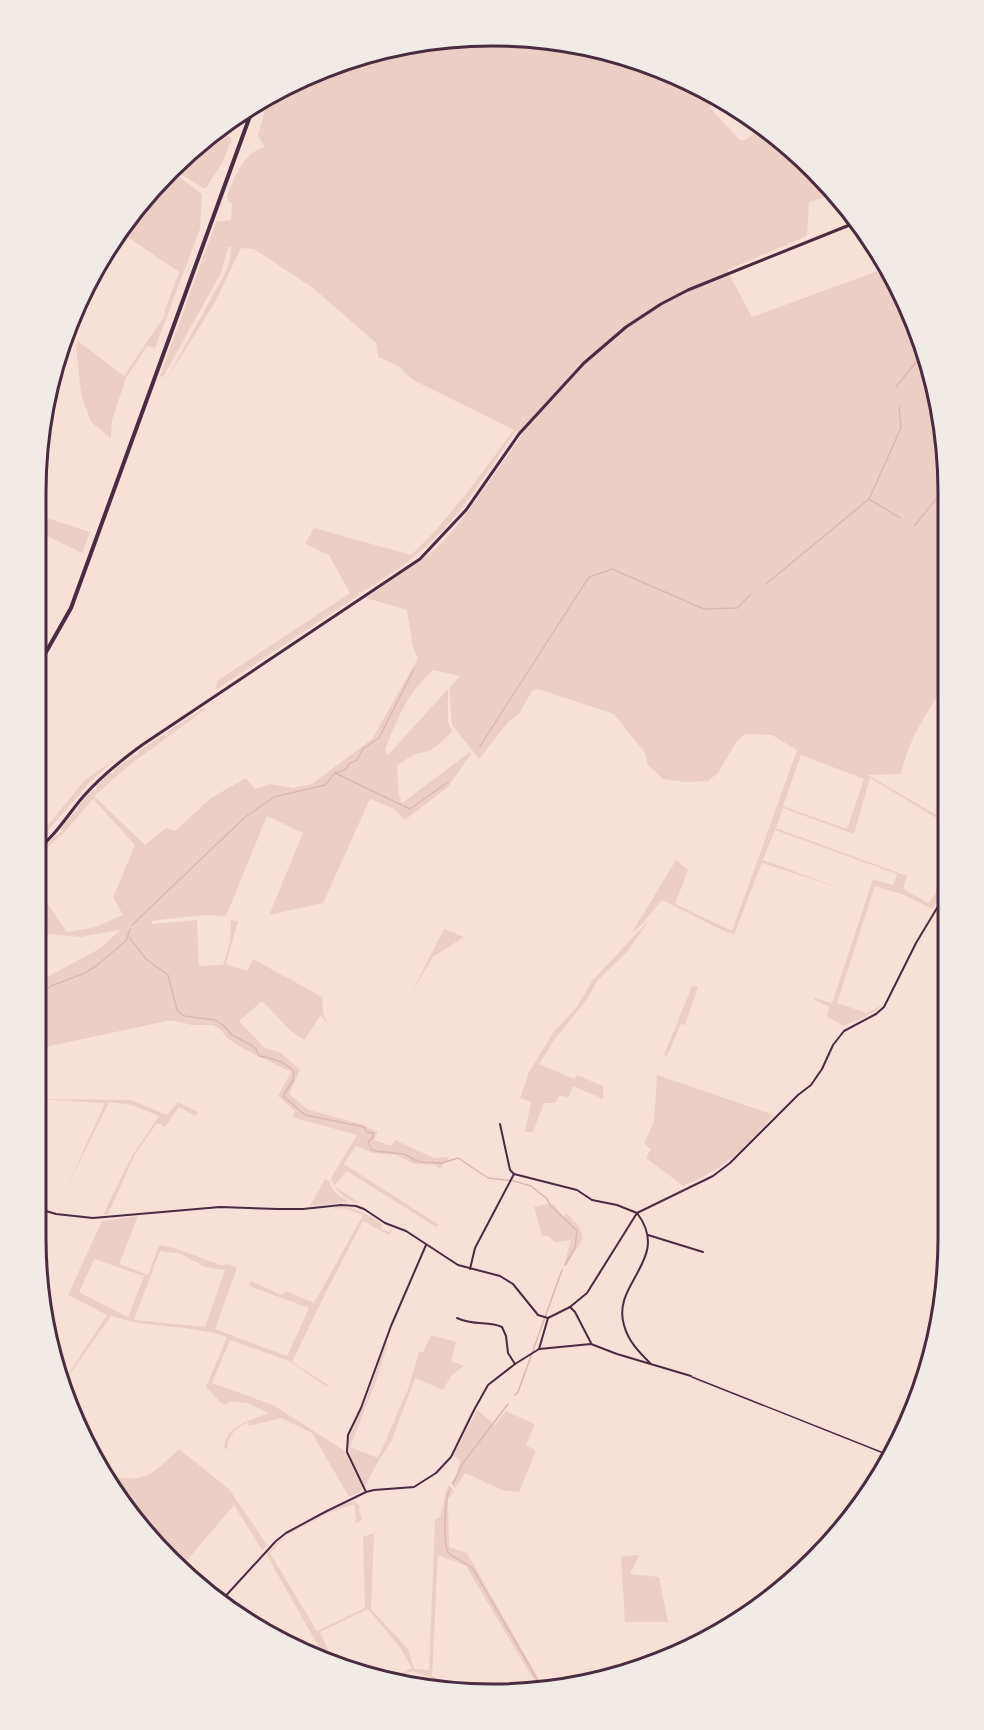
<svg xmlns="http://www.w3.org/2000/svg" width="984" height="1730" viewBox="0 0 984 1730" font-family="'PT Sans Narrow',sans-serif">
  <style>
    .green { fill: #ebcfc5; fill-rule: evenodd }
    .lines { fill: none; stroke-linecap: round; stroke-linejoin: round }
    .stream { stroke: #dcb8b0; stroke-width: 1.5 }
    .service { stroke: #4a2c40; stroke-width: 1.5 }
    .minor { stroke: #4a2c40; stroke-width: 2 }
    .tertiary { stroke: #4a2c40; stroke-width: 3 }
    .primary { stroke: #4a2c40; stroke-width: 4 }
    .rim { fill: none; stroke: #4a2c40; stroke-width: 3 }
  </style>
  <rect width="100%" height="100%" fill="#f7e1d7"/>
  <g class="green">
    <path d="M463 37 552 40 639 60 712 93 710 108 740 140H744L763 130 814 169 835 194 809 202 807 236 727 270 752 317 886 268 924 345 944 433 945 685C925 715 909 739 901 774L868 775 945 820V823L870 778 854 834 783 808 776 828 907 876 903 889 928 903 946 880V888L932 909 904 895 875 886 837 1003 867 1013 882 1005 873 1013 844 1026 827 1017 829 1007 815 1000 812 997 832 1003 873 879 893 885 897 874 775 830 763 860 840 888 762 863 734 934 724 931 662 900 643 923 631 934 676 860 688 870 675 904 732 931 797 750 772 735 745 734 737 741 718 773 708 781 686 782 663 779 648 765 645 753 614 714 538 689 532 691 519 714 509 721 479 759 452 725 449 688 460 676 433 670C408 692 397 719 385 750L388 755 448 689V721L452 732 438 745 429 751 414 754 397 766 399 796 402 803 470 752 471 754 448 787 405 820 394 809 370 799 323 903 269 915 303 833 267 816 226 916 203 915 151 921 152 924 197 920 199 966 223 965 230 943 231 920 238 921 226 964 247 971 253 959 322 997 323 1013 328 1025 321 1015 304 1040 292 1032 262 1001 239 1021 265 1048 280 1052 300 1070 289 1094 309 1110 361 1124 378 1132 374 1140 391 1146 395 1140 434 1158 449 1157 440 1169 435 1165 414 1164 396 1155 372 1153 356 1146 344 1164 439 1225 436 1227 347 1171 334 1186 361 1204C345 1200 335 1192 331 1178L357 1135 292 1117 295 1111 278 1096 291 1072 244 1049 227 1038 221 1030 213 1025H192L174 1021H167L36 1049V983L101 948 120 930 80 937 36 933V887L67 932 96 927 123 915 113 897 135 845 93 799 62 835 37 857 36 854 58 833 63 832 61 829C66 821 73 812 79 810L78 807 92 790H97L96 786 110 773 113 774 114 770 132 756 137 755 138 752 164 734 167 737 168 731 204 708 206 709 132 763 94 796 145 845 166 828 175 831 211 798 246 778 255 789 270 784 293 788 312 784 372 739 418 658 413 648 407 610 366 598 424 558 443 542 466 514 523 434 516 431C489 468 465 510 432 541 411 562 386 577 361 593L358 591 359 595 216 690 217 681 350 593 329 555 305 544 314 528 411 555C451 518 481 473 514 430L415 381 406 374 400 367 378 357 376 343 313 288 254 249 241 248 214 304 165 382 223 277 230 261 231 247H228L221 273 163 377 160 376 216 222 231 220 232 203 229 202 227 196C235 177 243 152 265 147L258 136 269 96 291 83 374 51ZM801 755 864 779 847 829 783 806Z"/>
    <polygon points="212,132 232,138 222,163 206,188 203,188 173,169"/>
    <polygon points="171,171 202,194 200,229 155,348 147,346 126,378 112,420 111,438 91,422 81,394 76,346 78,341 124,376 166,314 164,312 179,272 120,232 149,191"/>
    <polygon points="37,510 41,516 90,532 82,553 37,531"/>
    <polygon points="116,758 89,783 36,844 36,840 84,781"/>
    <polygon points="650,919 627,952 597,981 588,998 555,1039 539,1064 574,1079 577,1075 603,1086 603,1099 573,1086 568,1098 560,1095 555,1103 544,1103 533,1132 525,1132 531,1102 520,1098 529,1072 553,1033 577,1007 592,981"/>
    <polygon points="444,929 464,937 433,957 411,993"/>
    <polygon points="692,986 698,987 685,1025 681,1024 667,1056 664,1055"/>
    <path d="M657 1075 774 1115C744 1148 726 1169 683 1186L646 1158 651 1149 644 1144 654 1121Z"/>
    <polygon points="36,1099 131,1100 167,1115 178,1102 198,1112 195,1116 179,1107 165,1127 157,1123 135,1154 108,1214 103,1215 132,1156 159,1116 132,1105 109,1102 66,1189 105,1103"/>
    <path d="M325 1179 329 1181 330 1179C329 1191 341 1196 349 1202L310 1206Z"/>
    <polygon points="546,1204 554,1205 563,1216 567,1214 578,1225 583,1238 567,1264 565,1262 571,1240 555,1242 548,1236 542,1236 534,1207"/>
    <path d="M336 1207C355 1206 366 1214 382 1224L381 1229 389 1232 393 1229 389 1235 363 1221 324 1296 292 1362 328 1385 327 1387 289 1361 230 1340 212 1383 273 1405 345 1451 361 1485 362 1491 349 1497 312 1433 281 1418 249 1426 248 1422C236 1428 227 1436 227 1450L224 1447C228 1424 251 1420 269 1413L247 1403 230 1401 227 1404 221 1403 206 1387 227 1337C189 1324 149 1329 111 1316L62 1385H61L107 1315 68 1295 102 1221 138 1216 119 1264 148 1275 159 1245 178 1249 220 1265 227 1264 237 1268 215 1329 287 1356 309 1308 249 1286 251 1281 281 1295 286 1291 314 1303 363 1215 344 1208 333 1209ZM160 1251 181 1254 205 1267 225 1270 205 1327 134 1320ZM94 1259 144 1276 128 1317 79 1292Z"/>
    <polygon points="431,1335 456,1342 451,1361 464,1366 451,1376 443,1390 415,1378 391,1442 379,1460 365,1486 353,1465 348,1444 349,1436 366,1400 386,1342 388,1343 376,1381 350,1447 378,1458 409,1387 419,1352 423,1352"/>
    <polygon points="477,1410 495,1425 506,1411 535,1424 526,1445 536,1451 519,1492 502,1490 465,1473 455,1488 451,1483 457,1473 460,1460 453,1456"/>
    <path d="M179 1449 229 1489 267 1545 262 1550 234 1505 183 1565 130 1515 109 1476C147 1484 153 1473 179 1449Z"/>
    <path d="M449 1485 454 1491 448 1500 449 1547 467 1553 544 1688 539 1689 466 1566 438 1555 432 1676 453 1686 412 1671 393 1680H388L412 1668 399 1646 368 1609 320 1632 332 1659 324 1656 266 1554 289 1533 347 1503 355 1501 361 1507 359 1510 362 1520 355 1524 356 1519 354 1504 329 1513 287 1535 270 1553 317 1631 365 1608 363 1537 374 1533 371 1609 408 1649 414 1669 429 1670 435 1519H438C446 1506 441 1499 449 1485Z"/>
    <polygon points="639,1555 630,1574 659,1577 668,1622 625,1622 621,1559 623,1556"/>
  </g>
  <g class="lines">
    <g class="stream">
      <polyline points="896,387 917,361 926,356"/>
      <polyline points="869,499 901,428 899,407"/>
      <polyline points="915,525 940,494 944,494"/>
      <polyline points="766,584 869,499 900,518"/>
      <polyline points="480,746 589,577 612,569 704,609 737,608 751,594"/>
      <polyline points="335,773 410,809 448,782"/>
      <polyline points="132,925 244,818 274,797 325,785 335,773 345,770 350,763 357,760 363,749 379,738 414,669"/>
      <path d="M129 937 146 959 168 975 177 1010 184 1016 215 1020 224 1026 232 1035 251 1045 256 1049 259 1056C272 1058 286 1062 294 1072L293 1080 283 1096 305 1115 364 1127 367 1132 373 1133V1137L368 1142 372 1150 376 1151 404 1154 417 1161 424 1162 442 1163 458 1158 488 1178 514 1181 531 1186 546 1198 551 1206 577 1231 575 1248 565 1265"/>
      <polyline points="36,996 51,986 85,973 96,966 126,941 130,929"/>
      <polyline points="515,1395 518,1392 562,1270"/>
      <polyline points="453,1484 463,1463 508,1404"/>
      <path d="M450 1489C444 1500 444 1538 447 1551 453 1559 465 1561 473 1569L542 1688"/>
    </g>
    <polyline class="service" points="692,1377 891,1456"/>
    <g class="minor">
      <polyline points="500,1124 510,1170 514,1174"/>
      <polyline points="36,1208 56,1214 93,1218 220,1207 278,1209 303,1209 341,1205 356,1206 364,1209 385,1223 406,1231 458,1265 500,1276 513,1284 538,1315 548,1318 570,1307 587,1293 637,1213 617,1205 592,1200 577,1190 514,1174"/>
      <polyline points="648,1235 703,1252"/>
      <polyline points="470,1269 475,1248 514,1174"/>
      <polyline points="570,1307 575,1312 591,1343"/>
      <path d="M457 1318C474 1326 488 1321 502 1327L506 1336 508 1353 515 1364"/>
      <polyline points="539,1349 548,1318"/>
      <path d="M650 1363C639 1352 628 1341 624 1325 611 1283 672 1259 637 1213L713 1176 730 1163 798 1095 811 1085 822 1069 833 1045 844 1031 876 1014 884 1007 916 943 946 893"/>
      <polyline points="366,1492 347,1452 348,1435 361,1408 391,1326 426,1245"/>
      <polyline points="221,1601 276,1541 286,1533 325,1512 366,1492 374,1490 414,1487 436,1473 451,1457 474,1410 488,1385 515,1364 539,1349 591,1344 617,1354 691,1376"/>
    </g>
    <path class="tertiary" d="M36 851C55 836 67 816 82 798 100 777 120 761 142 745L420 559 466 510 519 434 584 363 626 327 661 304 688 290 857 222"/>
    <polyline class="primary" points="37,668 71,608 254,105"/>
  </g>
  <path d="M0 0H984V1730H0ZM492 46H492A446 446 0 0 1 938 492V1238A446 446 0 0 1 492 1684H492A446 446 0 0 1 46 1238V492A446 446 0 0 1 492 46Z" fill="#f1eae7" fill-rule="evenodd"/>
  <path class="rim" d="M492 46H492A446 446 0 0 1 938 492V1238A446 446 0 0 1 492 1684H492A446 446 0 0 1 46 1238V492A446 446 0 0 1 492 46Z"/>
</svg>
